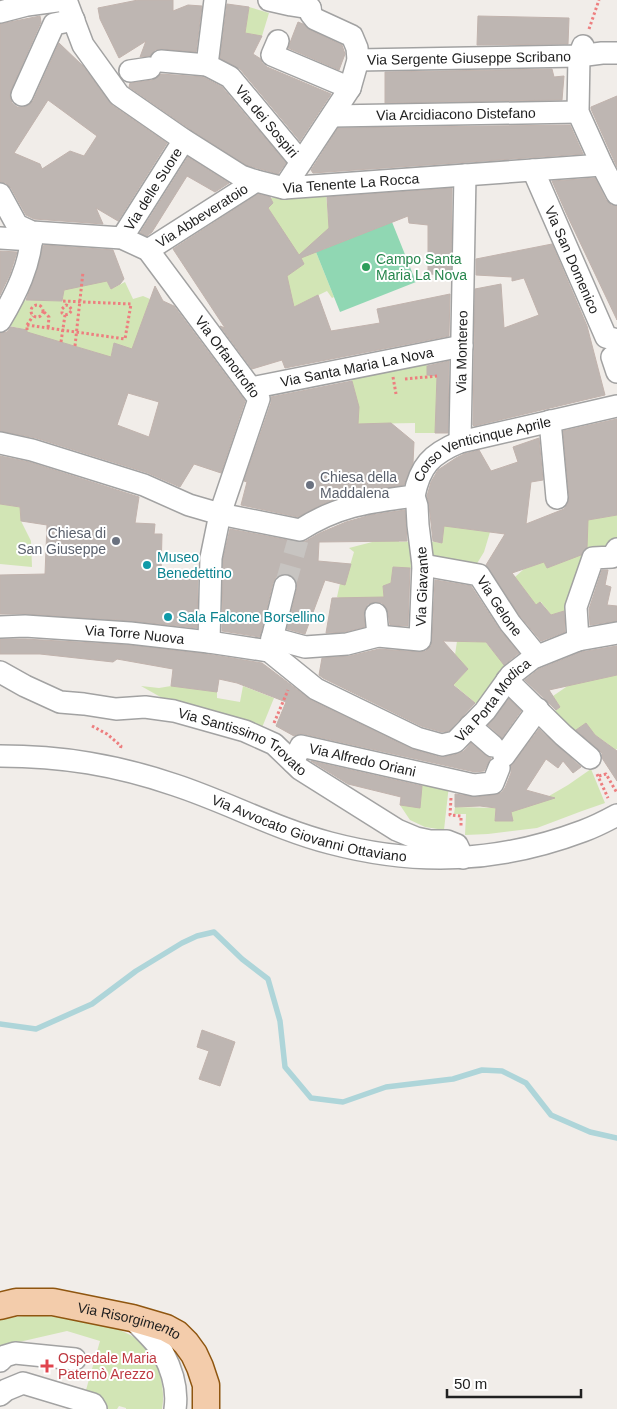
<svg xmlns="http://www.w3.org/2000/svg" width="617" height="1409" viewBox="0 0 617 1409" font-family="Arial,sans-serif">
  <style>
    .grass { fill: #d2e5b5 }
    .pitch { fill: #90d7b3 }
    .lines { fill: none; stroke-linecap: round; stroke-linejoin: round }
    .stream { stroke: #aed5d9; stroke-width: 5.5 }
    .building { fill: #beb6b2; stroke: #c1b3ad; fill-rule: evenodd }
    .minor-tunnel { stroke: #c7c4c1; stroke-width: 21; stroke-dasharray: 21 11; stroke-linecap: butt }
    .minor-casing { stroke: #a2a2a2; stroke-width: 24 }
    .major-casing { stroke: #8f5610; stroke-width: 29 }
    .path { stroke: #ed7e7f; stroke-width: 3; stroke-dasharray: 2.5 2.5; stroke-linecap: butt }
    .minor { stroke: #fff; stroke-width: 21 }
    .major { stroke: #f3ccab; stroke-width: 26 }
    .leisure-dot { fill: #2e9e5b; stroke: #fff; stroke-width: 2 }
    .worship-dot { fill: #6b7280; stroke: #fff; stroke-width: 2 }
    .culture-dot { fill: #0f9aa8; stroke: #fff; stroke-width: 2 }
    .health-dot { fill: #e0444e; stroke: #fff; stroke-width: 2 }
    .labels { text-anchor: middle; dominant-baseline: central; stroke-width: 4; stroke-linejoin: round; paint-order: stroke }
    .street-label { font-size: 14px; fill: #212121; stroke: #fff }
    .leisure-label { font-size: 14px; fill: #27864d; stroke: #fff; text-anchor: start }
    .worship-label { font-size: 14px; fill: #5b616d; stroke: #fff; text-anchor: start }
    .culture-label { font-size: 14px; fill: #0d838f; stroke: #fff; text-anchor: start }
    .health-label { font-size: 14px; fill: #be3a42; stroke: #fff; text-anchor: start }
  </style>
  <rect width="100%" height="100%" fill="#f1ede9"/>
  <g class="grass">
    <polygon points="249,7 269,13 262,36 245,33"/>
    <polygon points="326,194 328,216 345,216 345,241 330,228 315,241 322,250 316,252 334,297 332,298 327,291 294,307 292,301 251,299 304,264 268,208 273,203 270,198"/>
    <polygon points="67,271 107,281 111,289 125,282 133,299 143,296 150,299 138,333 150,337 141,352 114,343 107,373 98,353 50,339 22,350 27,330 5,325 15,300 62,301"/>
    <polygon points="427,362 427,375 437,376 435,433 415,433 415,423 358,424 355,392 351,377"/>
    <polygon points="0,504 20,507 21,521 31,541 32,567 0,564"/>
    <polygon points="445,508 453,508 451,527 490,532 484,552 473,570 426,561 422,540 442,543"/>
    <polygon points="617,515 617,542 570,609 551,615 541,602 536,605 515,577 524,569 544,562 547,568 568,560 588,520"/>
    <polygon points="399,532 399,542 415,541 419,569 393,567 391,583 383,586 384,597 378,600 380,609 371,608 370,598 344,600 337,597 341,579 346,579 354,552 349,548 376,541"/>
    <polygon points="478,613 483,639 507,668 479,706 454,685 448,692 450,676 458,680 468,669 455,655 457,641 476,642"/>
    <polygon points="617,675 617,749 613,751 608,744 595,735 586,723 569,735 550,715 560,707 553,696 569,685"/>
    <polygon points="141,686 159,688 171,686 217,692 217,698 240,702 243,686 274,698 261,730 180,708"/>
    <polygon points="591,769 605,803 582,811 537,828 488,834 465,835 466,814 454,814 455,807 496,808 495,820 512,821 511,812 537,803 568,785"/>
    <polygon points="422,779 449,785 444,830 425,827 410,820 400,805 420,807"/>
    <path d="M32 1315C67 1317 120 1321 147 1347 155 1355 159 1368 161 1379 163 1389 164 1399 162 1409H126V1408L119 1406 117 1409H107L105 1406 80 1393 82 1388 86 1390 100 1341 67 1331 6 1345 0 1350V1319Z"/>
  </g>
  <polygon class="pitch" points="392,222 416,282 340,312 316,252"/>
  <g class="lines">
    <polyline class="stream" points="0,1024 36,1029 92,1004 136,971 182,943 197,936 214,932 242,959 268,979 280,1021 285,1067 311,1098 343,1102 386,1087 453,1079 482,1070 502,1071 526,1083 551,1115 590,1132 617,1138"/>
  </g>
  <g class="building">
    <polygon points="138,0 173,0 173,11 188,5 202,6 196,52 162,49 155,50 150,56 140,57 146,41 119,58 100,19 98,8"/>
    <polygon points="227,4 249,7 245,33 262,36 253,54 261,59 262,63 267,67 331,94 300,141 240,69 220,58"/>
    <path d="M40 16 41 22 11 90 10 97 12 103 17 107H23L29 105 33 101 59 43 83 66 112 105 167 143 118 221 96 208 103 224 34 219 26 215 11 188 6 183 0 182V24ZM48 100 97 136 84 156 70 151 42 169 40 164 14 153Z"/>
    <polygon points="478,16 569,18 568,44 477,45"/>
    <polygon points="298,22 303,24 310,30 342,45 345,54 339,70 288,48"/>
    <polygon points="552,69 554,77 564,76 562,100 385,103 385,72"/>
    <polygon points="161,74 203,77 222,87 286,163 278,174 246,165 191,130 129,87 130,83 152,80 157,78"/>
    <polygon points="617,96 617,167 591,109 591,107"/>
    <polygon points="570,125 583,154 313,173 311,170 338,128"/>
    <polygon points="188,157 229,183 215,192 187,176 152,232 147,236 140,233"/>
    <polygon points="595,178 606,200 611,205 617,206 617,320 567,215 552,181"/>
    <polygon points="452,188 451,275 428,274 428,225 409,223 408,216 301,258 304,264 287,276 294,307 318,295 331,331 380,323 377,309 450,294 449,336 285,368 282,360 252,369 220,326 225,328 173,249 258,194 270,197 273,203 268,208 299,255 329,228 327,197"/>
    <polygon points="552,244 587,326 605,395 474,426 473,425 475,289 501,284 504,328 539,315 524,278 512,281 512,277 476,275 476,259"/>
    <polygon points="45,245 113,250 124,279 120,284 111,289 107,281 64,290 62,301 26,300 37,271 43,246"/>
    <polygon points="0,251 17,252 10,274 0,295"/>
    <path d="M155 286 163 301 174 306 245 401 221 473 194 464 180 487 148 473 36 438 0 431V333L7 332 11 327 27 330V332L111 357 114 343 132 349ZM128 393 159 402 149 437 117 425Z"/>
    <polygon points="449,361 448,433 435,433 437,376 427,375 427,366"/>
    <polygon points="352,381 359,407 358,424 391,423 414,442 413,463 404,485 366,491 338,498 323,504 298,517 241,505 247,482 244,481 271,403 271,397"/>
    <polygon points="617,419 617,515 588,520 587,548 581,555 547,568 544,562 512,573 536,605 540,602 551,615 564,611 565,632 541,641 520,616 486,565 505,534 444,526 442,543 433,541 429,505 427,496 431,482 438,470 456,458 464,454 479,450 491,471 518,462 513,447 539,438 543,480 531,482 526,524 564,509 568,503 569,497 563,431"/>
    <polygon points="0,456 29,462 139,497 135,523 155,524 154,534 162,534 161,573 198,576 197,628 131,621 26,614 0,614 0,575 45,574 47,525 21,521 20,507 0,504"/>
    <polygon points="405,510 407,541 319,542 318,561 351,564 345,585 325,580 305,634 287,629 297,588 297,582 294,577 288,574 281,574 276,577 273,583 260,637 222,631 223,559 230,529 298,542 306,541 320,533 346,522 371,515"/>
    <polygon points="393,567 410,568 408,626 390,625 388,613 386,607 382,603 375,602 368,604 365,609 364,615 365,627 345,632 326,633 332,598 384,597 383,586 391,583"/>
    <polygon points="602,570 608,570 605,585 611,587 607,605 617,606 617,621 590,625 589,609"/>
    <polygon points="435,580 471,586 500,630 519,653 504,665 486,642 443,641 468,669 453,685 475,703 449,731 442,732 421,726 323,678 319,675 322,658 350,656 379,649 419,652 426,651 431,646 432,640"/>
    <polygon points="0,639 25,639 129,645 207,654 262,663 311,700 412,749 439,757 444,757 458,754 464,751 471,743 485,755 491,758 484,771 475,772 304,734 299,734 294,736 276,726 286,702 237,683 219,679 217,692 171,686 173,669 117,659 113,662 40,654 0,654"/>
    <polygon points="617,646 617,675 549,690 560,707 556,710 525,680 539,669 581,652"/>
    <polygon points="509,699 521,711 502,738 488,725"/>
    <polygon points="586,723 595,735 617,751 617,781 602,758 602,753 598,749 576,730"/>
    <polygon points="539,729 581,767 573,773 563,761 558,768 546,759 526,790 555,798 511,812 513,821 495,821 496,808 480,806 455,807 455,794 475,797 494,795 501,793 505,788 511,773 511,766"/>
    <polygon points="311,761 422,786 420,808 400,805 401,797 348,784"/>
    <polygon points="202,1030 235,1042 220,1086 199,1079 209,1051 197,1047"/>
  </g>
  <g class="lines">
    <polyline class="minor-tunnel" points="285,586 298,540"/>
    <g class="minor-casing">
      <g id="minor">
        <path id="s1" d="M66 0 83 45 119 95 184 140 241 176 256 181 284 188 602 165"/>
        <path id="s2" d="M215 0 207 65 230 77 301 162"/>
        <polyline points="269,0 291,5 310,8"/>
        <polyline points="0,12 27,5 64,0"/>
        <polyline points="278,41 272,55 350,88"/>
        <polyline points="583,46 579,56 578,112 602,165 617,194"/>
        <path id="s3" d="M358 60 579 56 602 53H617"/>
        <polyline points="161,61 207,65"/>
        <polyline points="130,71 150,68"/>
        <polyline points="22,95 54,24 74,20"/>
        <path id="s4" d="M332 116 578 112"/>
        <path id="s5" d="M533 170 606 337 617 340"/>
        <polyline points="284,188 350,88 358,60 357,48 352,36 315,19 311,14 310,8"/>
        <path id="s6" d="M0 194 17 225 32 232 122 238 148 250 259 399 220 514 211 558 209 642"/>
        <polyline points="0,238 32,240"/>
        <path id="s7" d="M122 238 184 140"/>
        <path id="s8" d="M148 250 256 181"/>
        <path d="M0 321C16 294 31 264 32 232"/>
        <polyline points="617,355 612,357 617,372"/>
        <path id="s9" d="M251 388 462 346"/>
        <polyline points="550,421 557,498"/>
        <path id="s10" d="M460 442 465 175"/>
        <path id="s11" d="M0 443 32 450 144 485 189 505 220 514 300 530C339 505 370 502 414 496 420 466 431 454 460 442L617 406"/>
        <path id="s12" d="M423 565 479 575 510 623 537 656"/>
        <polyline points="376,614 378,636"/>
        <path id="s13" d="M0 627 25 626 130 633 209 642 269 651 316 689 417 738 442 745 455 742 485 711 511 675 533 658 578 640 617 633"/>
        <path id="s14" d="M272 638 305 647 347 644 378 636 420 640 423 565 418 525 417 506 414 496"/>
        <polyline points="578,640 576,607 593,558 612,557 617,549"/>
        <polyline points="269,651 285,586"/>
        <path id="s15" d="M0 672 25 686 60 702 84 704 116 709 145 707 174 711 245 731 274 744 300 769 397 830 416 838 430 841H447L457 845 463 858"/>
        <polyline points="507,680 563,735 590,758"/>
        <polyline points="470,726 493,746"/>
        <path id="s16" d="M0 756C62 756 116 765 175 785 227 802 276 829 330 843 417 866 498 863 583 831 594 827 606 821 617 815"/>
        <polyline points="504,756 538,709"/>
        <path id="s17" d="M293 762 301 746 474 785 493 783 499 768"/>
        <path d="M132 1318C141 1328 157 1342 163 1353 172 1370 178 1389 175 1409"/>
        <polyline points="0,1361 5,1356 15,1353 75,1359"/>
        <polyline points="0,1395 6,1390 23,1383 93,1404 96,1409"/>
      </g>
    </g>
    <g class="major-casing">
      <g id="major">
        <path id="s18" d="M0 1306 16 1302H53L132 1318 166 1328 177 1334 186 1343 194 1354 200 1367 206 1385V1409"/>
      </g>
    </g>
    <g class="path">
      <polyline points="589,29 599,0"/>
      <circle cx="37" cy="311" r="6"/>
      <polyline points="44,312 49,317 48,328"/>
      <polyline points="27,325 33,316"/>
      <polyline points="27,330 27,325 125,339 131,304 62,301"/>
      <polyline points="61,342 65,315 62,313 62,309 66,305 69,306 72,310 69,314 65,315"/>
      <polyline points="75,346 83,272"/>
      <polyline points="393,377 396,394"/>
      <polyline points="405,379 437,376"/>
      <polyline points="274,723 288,690"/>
      <polyline points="92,726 107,734 121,746 120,750"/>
      <polyline points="597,774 608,798"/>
      <polyline points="599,776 606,774 617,793"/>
      <polyline points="451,798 450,815 461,816 461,826"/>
    </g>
    <use href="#minor" class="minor"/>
    <use href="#major" class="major"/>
  </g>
  <circle class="leisure-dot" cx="366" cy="267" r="5"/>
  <g class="worship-dot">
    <circle cx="310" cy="485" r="5"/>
    <circle cx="116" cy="541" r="5"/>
  </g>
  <g class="culture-dot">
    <circle cx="147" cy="565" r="5"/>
    <circle cx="168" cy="617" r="5"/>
  </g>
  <path class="health-dot" d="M44.5 1358.5h5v5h5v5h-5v5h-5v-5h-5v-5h5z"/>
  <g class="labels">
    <g class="street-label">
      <text stroke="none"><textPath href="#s3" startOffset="111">Via Sergente Giuseppe Scribano</textPath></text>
      <text stroke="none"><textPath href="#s4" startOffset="124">Via Arcidiacono Distefano</textPath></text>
      <text stroke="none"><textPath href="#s2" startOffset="149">Via dei Sospiri</textPath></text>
      <text stroke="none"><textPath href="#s1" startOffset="368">Via Tenente La Rocca</textPath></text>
      <text stroke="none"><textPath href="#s7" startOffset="58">Via delle Suore</textPath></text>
      <text stroke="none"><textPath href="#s8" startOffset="64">Via Abbeveratoio</textPath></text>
      <text stroke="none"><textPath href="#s5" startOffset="98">Via San Domenico</textPath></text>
      <text stroke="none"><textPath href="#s10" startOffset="90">Via Montereo</textPath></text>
      <text stroke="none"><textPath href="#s6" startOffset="304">Via Orfanotrofio</textPath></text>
      <text stroke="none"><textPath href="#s9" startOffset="108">Via Santa Maria La Nova</textPath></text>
      <text stroke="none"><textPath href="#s11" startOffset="525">Corso Venticinque Aprile</textPath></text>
      <text stroke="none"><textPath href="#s14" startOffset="204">Via Giavante</textPath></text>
      <text stroke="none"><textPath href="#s12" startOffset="94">Via Gelone</textPath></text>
      <text stroke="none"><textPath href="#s13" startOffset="135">Via Torre Nuova</textPath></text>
      <text stroke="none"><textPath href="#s13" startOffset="539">Via Porta Modica</textPath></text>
      <text stroke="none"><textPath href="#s15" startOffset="258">Via Santissimo Trovato</textPath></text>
      <text stroke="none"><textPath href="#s17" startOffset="81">Via Alfredo Oriani</textPath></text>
      <text stroke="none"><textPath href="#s16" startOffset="320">Via Avvocato Giovanni Ottaviano</textPath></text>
      <text stroke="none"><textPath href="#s18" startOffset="132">Via Risorgimento</textPath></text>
    </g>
    <g class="leisure-label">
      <text x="376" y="259">Campo Santa<tspan x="376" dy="16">Maria La Nova</tspan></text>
    </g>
    <g class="worship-label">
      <text x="320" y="477">Chiesa della<tspan x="320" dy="16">Maddalena</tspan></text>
      <text x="106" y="533" text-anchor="end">Chiesa di<tspan x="106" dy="16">San Giuseppe</tspan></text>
    </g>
    <g class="culture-label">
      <text x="157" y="557">Museo<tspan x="157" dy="16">Benedettino</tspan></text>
      <text x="178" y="617">Sala Falcone Borsellino</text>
    </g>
    <g class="health-label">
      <text x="58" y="1358">Ospedale Maria<tspan x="58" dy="16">Paternò Arezzo</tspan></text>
    </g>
  </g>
  <path d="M447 1389v8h134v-8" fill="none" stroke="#212121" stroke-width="2.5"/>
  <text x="454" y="1389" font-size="15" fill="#212121" stroke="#ffffff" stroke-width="4" paint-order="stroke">50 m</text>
</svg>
